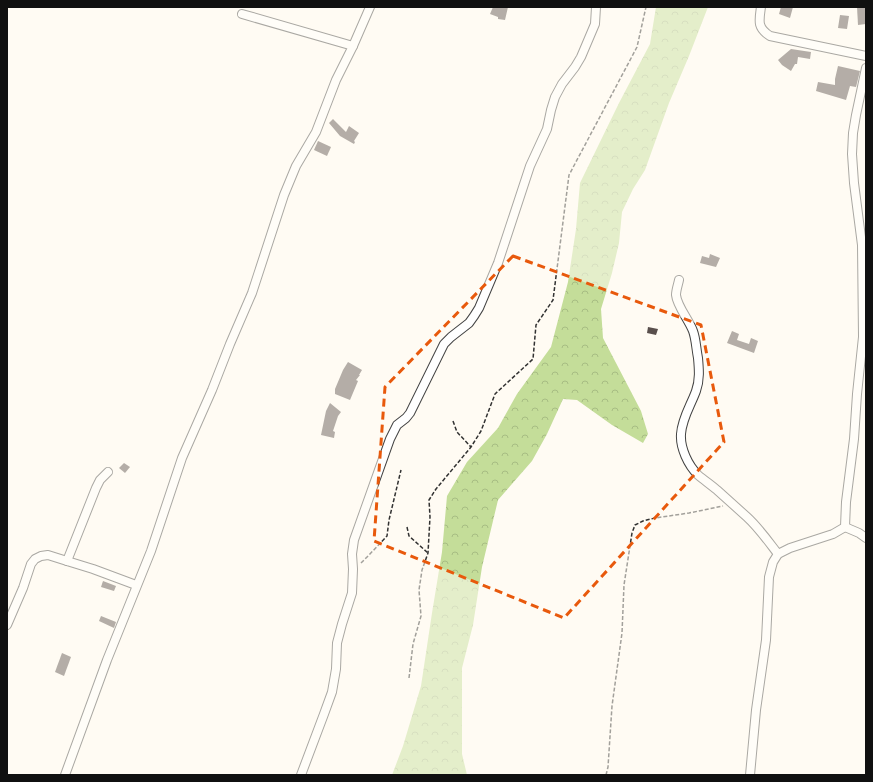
<svg xmlns="http://www.w3.org/2000/svg" width="873" height="782" viewBox="0 0 873 782" font-family="Lora,serif">
  <style>
    .forest { fill: url(#forest-crowns) }
    .building { fill: #594f4c }
    .lines { fill: none; stroke-linecap: round; stroke-linejoin: round }
    .minor-casing { stroke: #434343; stroke-width: 10 }
    .path { stroke: #323232; stroke-width: 1.5; stroke-dasharray: 4 2; stroke-linecap: butt }
    .minor { stroke: #fff; stroke-width: 8 }
    .marked { fill: none; stroke: #e8590c; stroke-width: 3; stroke-dasharray: 8 5; stroke-linejoin: round }
  </style>
  <defs>
    <pattern id="forest-crowns" width="20" height="18" patternUnits="userSpaceOnUse"><rect width="20" height="18" fill="#c4dd99"/><path d="M2 6a3 3 0 1 1 6 0M12 15a3 3 0 1 1 6 0" fill="none" stroke="#a7bd83"/></pattern>
  </defs>
  <rect width="100%" height="100%" fill="#fffbf3"/>
  <polygon class="forest" points="656,7 708,7 689,56 669,103 645,170 633,189 622,212 619,243 612,273 601,309 603,338 641,411 648,434 643,443 612,425 577,400 563,399 547,434 532,461 498,500 482,567 473,625 462,668 462,754 467,775 392,775 403,746 421,686 432,613 442,552 447,496 467,462 498,428 517,394 551,347 568,282 576,229 580,183 619,103 650,44"/>
  <g class="building">
    <polygon points="493,7 508,7 505,20 498,19 498,17 490,14"/>
    <polygon points="781,7 793,7 790,18 779,14"/>
    <polygon points="857,7 866,7 866,24 858,25"/>
    <polygon points="840,15 849,16 847,29 838,28"/>
    <polygon points="791,49 811,52 810,59 798,57 797,64 795,64 791,71 782,65 778,60"/>
    <polygon points="838,66 860,71 856,87 850,86 846,100 816,91 818,82 835,85 835,79"/>
    <polygon points="333,119 346,132 349,126 359,133 354,141 355,142 354,144 340,136 329,123"/>
    <polygon points="318,141 331,147 327,156 314,150"/>
    <polygon points="710,254 720,258 716,267 700,263 702,256 709,258"/>
    <polygon points="648,327 658,329 656,335 647,333"/>
    <polygon points="732,331 739,334 737,340 749,344 751,338 758,341 754,353 727,343"/>
    <polygon points="348,362 362,370 359,375 360,375 356,380 358,381 350,400 335,394 335,389 343,370"/>
    <polygon points="330,403 341,412 338,416 333,431 335,432 334,438 321,435 326,411"/>
    <polygon points="124,463 130,467 125,473 119,468"/>
    <polygon points="103,581 116,586 114,591 101,587"/>
    <polygon points="101,616 116,622 114,628 99,621"/>
    <polygon points="62,653 71,657 64,676 55,672"/>
  </g>
  <g class="lines">
    <g class="minor-casing">
      <g id="minor">
        <path d="M761 7C759 21 757 28 770 36L866 56"/>
        <polyline points="242,14 353,46"/>
        <path d="M679 280C678 285 676 290 676 295 677 306 689 320 693 331 696 339 696 348 698 358 699 369 700 380 696 391 691 405 682 418 681 434 680 448 688 465 698 475 704 480 711 485 717 490 727 499 737 508 747 517 759 528 768 541 778 554"/>
        <polyline points="845,527 859,533 866,538"/>
        <polyline points="67,561 96,488 100,480 108,472"/>
        <polyline points="7,625 23,588 31,564 35,559 41,556 48,555 67,561 93,569 136,585"/>
        <polyline points="65,775 107,660 151,551 182,458 212,390 230,344 252,293 284,195 296,166 316,132 336,80 353,46 370,7"/>
        <polyline points="301,775 324,714 332,692 336,669 337,643 342,624 352,593 353,569 352,554 354,540 390,439 397,425 406,418 410,413 444,344 451,337 469,323 474,316 479,308 498,263 530,166 547,129 551,110 555,97 562,84 575,67 581,57 595,24 596,7"/>
        <polyline points="750,775 756,710 766,640 769,577 773,562 778,554 790,548 833,534 845,527 846,502 854,439 857,394 863,337 862,245 854,183 852,154 853,133 856,115 866,68"/>
      </g>
    </g>
    <g class="path">
      <polyline points="453,421 457,432 471,447"/>
      <polyline points="407,527 409,536 428,553"/>
      <polyline points="361,563 369,555 387,536 389,520 401,470"/>
      <polyline points="409,678 413,644 421,616 419,590 422,570 428,553 430,517 429,500 436,489 471,447 481,431 495,394 533,359 536,325 553,300 569,175 637,47 646,7"/>
      <polyline points="606,775 608,767 612,706 622,633 624,585 632,533 635,525 643,521 655,518 689,513 723,506"/>
    </g>
    <use href="#minor" class="minor"/>
  </g>
  <path d="M0 0H873V782H0ZM513 256 701 325 724 442 564 618 374 541 385 387Z" fill="#fffbf3" fill-opacity=".55" fill-rule="evenodd"/>
  <path class="marked" d="M513 256 701 325 724 442 564 618 374 541 385 387Z"/>
  <rect width="873" height="782" fill="none" stroke="#101010" stroke-width="16"/>
</svg>
